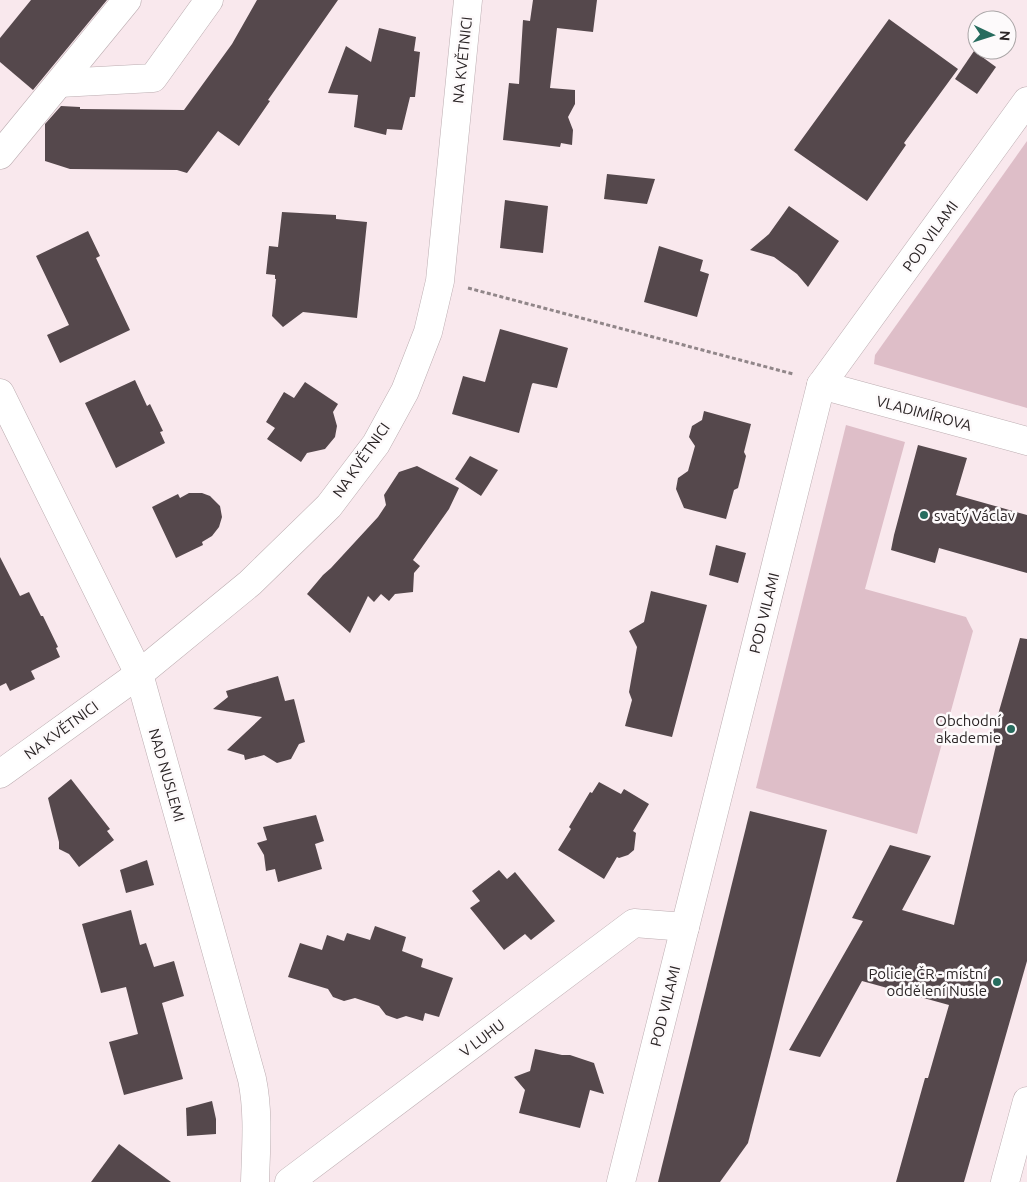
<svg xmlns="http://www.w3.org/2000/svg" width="1027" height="1182" viewBox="0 0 1027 1182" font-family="Ubuntu,sans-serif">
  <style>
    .green { fill: #debec8 }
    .building { fill: #55484c }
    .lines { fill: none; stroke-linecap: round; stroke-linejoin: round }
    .minor-casing { stroke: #bcadb1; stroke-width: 29 }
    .path { stroke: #918689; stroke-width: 3; stroke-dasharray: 4 2.5; stroke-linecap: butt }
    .minor { stroke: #fff; stroke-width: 28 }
    .poi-dot { fill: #276c5e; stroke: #fdfafb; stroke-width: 2 }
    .labels { text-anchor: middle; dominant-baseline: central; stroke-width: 5; stroke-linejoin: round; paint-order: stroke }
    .street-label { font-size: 15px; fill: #2b2526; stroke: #fdfafb }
    .poi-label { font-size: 15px; fill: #2b2526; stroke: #fdfafb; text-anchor: end }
  </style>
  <rect width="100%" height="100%" fill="#f9e8ed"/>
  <g class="green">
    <polygon points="1027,141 1027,408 874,364 875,355"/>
    <polygon points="846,425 905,442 865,589 966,617 973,631 917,834 756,788"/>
  </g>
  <g class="building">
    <polygon points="31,0 107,0 33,90 0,62 0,38"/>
    <polygon points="257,0 338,0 268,100 270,101 239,146 218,131 187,173 177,170 70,169 45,161 45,124 61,106 80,107 80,109 184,110 232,44"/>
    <polygon points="533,0 597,0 593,32 557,28 550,88 575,90 575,104 568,117 573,130 572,145 561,143 560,147 503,140 509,83 519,84 523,20 530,21"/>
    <polygon points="889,19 958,69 904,143 906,145 867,201 794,150"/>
    <polygon points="379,28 416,37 414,51 420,52 415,97 410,97 402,130 387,129 386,135 354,127 358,95 328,93 346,46 371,62"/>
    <polygon points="974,51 996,67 977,94 955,79"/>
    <polygon points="607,174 655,179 647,204 604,199"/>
    <polygon points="505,200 548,206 543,253 500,248"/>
    <polygon points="789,206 839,241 808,287 797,274 774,257 750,250 769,234"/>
    <polygon points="282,212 336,215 336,219 367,222 357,318 303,312 283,327 272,316 276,279 275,279 275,275 266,274 269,246 278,247"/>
    <polygon points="88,231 100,256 96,258 130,330 60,363 47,335 69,325 36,256"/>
    <polygon points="659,246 703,260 700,271 709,274 697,317 644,302"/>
    <polygon points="500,329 568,348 557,388 533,383 532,384 519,433 452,414 463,376 485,382"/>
    <polygon points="135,380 147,406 150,404 163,431 160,432 165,443 116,468 85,403"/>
    <polygon points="305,382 338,404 333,412 337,426 335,437 325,449 307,453 301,462 267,439 275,428 266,422 284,392 294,398"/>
    <polygon points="704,411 751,424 744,452 746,456 738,488 734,490 726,519 684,508 676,489 678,478 688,471 695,446 689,437 692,426 702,420"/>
    <polygon points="918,445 967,458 956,495 1027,515 1027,573 939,548 935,563 891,550 894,535"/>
    <polygon points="470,456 498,470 481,496 455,479"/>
    <polygon points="417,466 459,488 449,509 413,560 420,566 414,573 413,592 395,594 389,601 381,594 374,602 368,596 350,633 307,594 323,575 331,568 378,517 386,505 384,495 399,472"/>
    <polygon points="189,493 202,493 210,496 220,506 222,517 219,527 212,536 202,542 203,545 176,558 152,507 178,494 180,498"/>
    <polygon points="716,545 746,553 738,583 709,575"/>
    <polygon points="0,557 20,596 29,592 41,616 43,616 58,647 56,648 60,657 31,671 35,679 10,691 6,683 0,686"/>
    <polygon points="651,591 707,605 672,737 625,726 632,700 629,692 637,647 629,631 644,622"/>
    <polygon points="1020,638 1027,639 1027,961 964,1182 896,1182 925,1078 928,1078 949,1005 862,981 820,1057 789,1050 863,921 852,918 890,845 931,856 902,910 954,925 997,741 991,739"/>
    <polygon points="278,676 285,701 294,699 305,742 299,744 291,759 277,763 264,755 245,760 244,755 227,750 262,717 213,709 228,697 226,691"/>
    <polygon points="71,779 110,829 107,831 114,840 79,867 69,854 59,849 59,842 48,798"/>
    <polygon points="599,782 621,794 624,789 649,804 633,831 636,833 634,850 628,855 619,858 617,857 604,879 558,850 571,829 569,827 590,792 592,793"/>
    <polygon points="750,811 827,830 773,1046 748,1143 720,1182 658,1182"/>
    <polygon points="316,815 324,841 315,844 322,869 278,882 275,869 266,871 264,855 257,843 267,840 263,827"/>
    <polygon points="147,860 154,885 126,893 120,870"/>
    <polygon points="499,870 507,879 515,872 555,921 531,940 525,934 504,950 470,908 480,901 472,891"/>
    <polygon points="131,910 140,945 146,943 154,967 174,961 184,996 162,1003 183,1079 124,1095 109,1042 138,1034 126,987 101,993 82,924"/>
    <polygon points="375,926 406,937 402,951 423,959 421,967 453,978 439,1017 425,1013 423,1021 406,1016 397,1019 386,1015 379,1006 355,998 344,1001 333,997 328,989 288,977 300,943 322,950 327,935 344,941 347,933 370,940"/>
    <polygon points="535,1049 562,1055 570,1055 594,1063 604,1094 590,1090 580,1128 519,1113 525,1090 514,1077 530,1071"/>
    <polygon points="212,1101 216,1119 216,1134 187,1136 186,1108"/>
    <polygon points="119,1144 171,1182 91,1182"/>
  </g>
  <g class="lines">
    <g class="minor-casing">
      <g id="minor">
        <polyline points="60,83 153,78 209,0"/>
        <polyline points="0,155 127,0"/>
        <polyline points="821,385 1027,441"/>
        <path d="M0 393 139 674 252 1079C259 1113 256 1147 255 1182"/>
        <polyline points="0,774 139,674 250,583 329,506 376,444 405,391 428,332 440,281 468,0"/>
        <polyline points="289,1182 634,923 685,927"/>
        <polyline points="621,1182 821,385 1027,101"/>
        <polyline points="1005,1182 1027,1101"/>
      </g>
    </g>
    <polyline class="path" points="468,288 793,374"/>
    <use href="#minor" class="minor"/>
  </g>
  <g class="poi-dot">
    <circle cx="924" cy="515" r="5"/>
    <circle cx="1011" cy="729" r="5"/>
    <circle cx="997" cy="982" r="5"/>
  </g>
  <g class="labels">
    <g class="street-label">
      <text transform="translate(462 60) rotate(-84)">NA KVĚTNICI</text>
      <text transform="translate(930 236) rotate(-54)">POD VILAMI</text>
      <text transform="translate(924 413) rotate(15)">VLADIMÍROVA</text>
      <text transform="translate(361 460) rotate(-55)">NA KVĚTNICI</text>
      <text transform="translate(764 613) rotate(-76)">POD VILAMI</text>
      <text transform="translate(61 730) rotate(-36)">NA KVĚTNICI</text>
      <text transform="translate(167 775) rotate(74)">NAD NUSLEMI</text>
      <text transform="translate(665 1006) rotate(-76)">POD VILAMI</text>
      <text transform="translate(482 1038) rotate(-37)">V LUHU</text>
    </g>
    <g class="poi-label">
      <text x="934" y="515" text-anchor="start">svatý Václav</text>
      <text x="1001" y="720">Obchodní<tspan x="1001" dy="17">akademie</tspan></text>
      <text x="987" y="973">Policie ČR - místní<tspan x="987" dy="17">oddělení Nusle</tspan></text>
    </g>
  </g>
  <g transform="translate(992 35) rotate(94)"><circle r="24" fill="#fdfafb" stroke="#a9a5a6"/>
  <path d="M0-4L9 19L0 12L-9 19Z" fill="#276c5e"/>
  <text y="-8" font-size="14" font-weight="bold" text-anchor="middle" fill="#2b2526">N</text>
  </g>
</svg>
